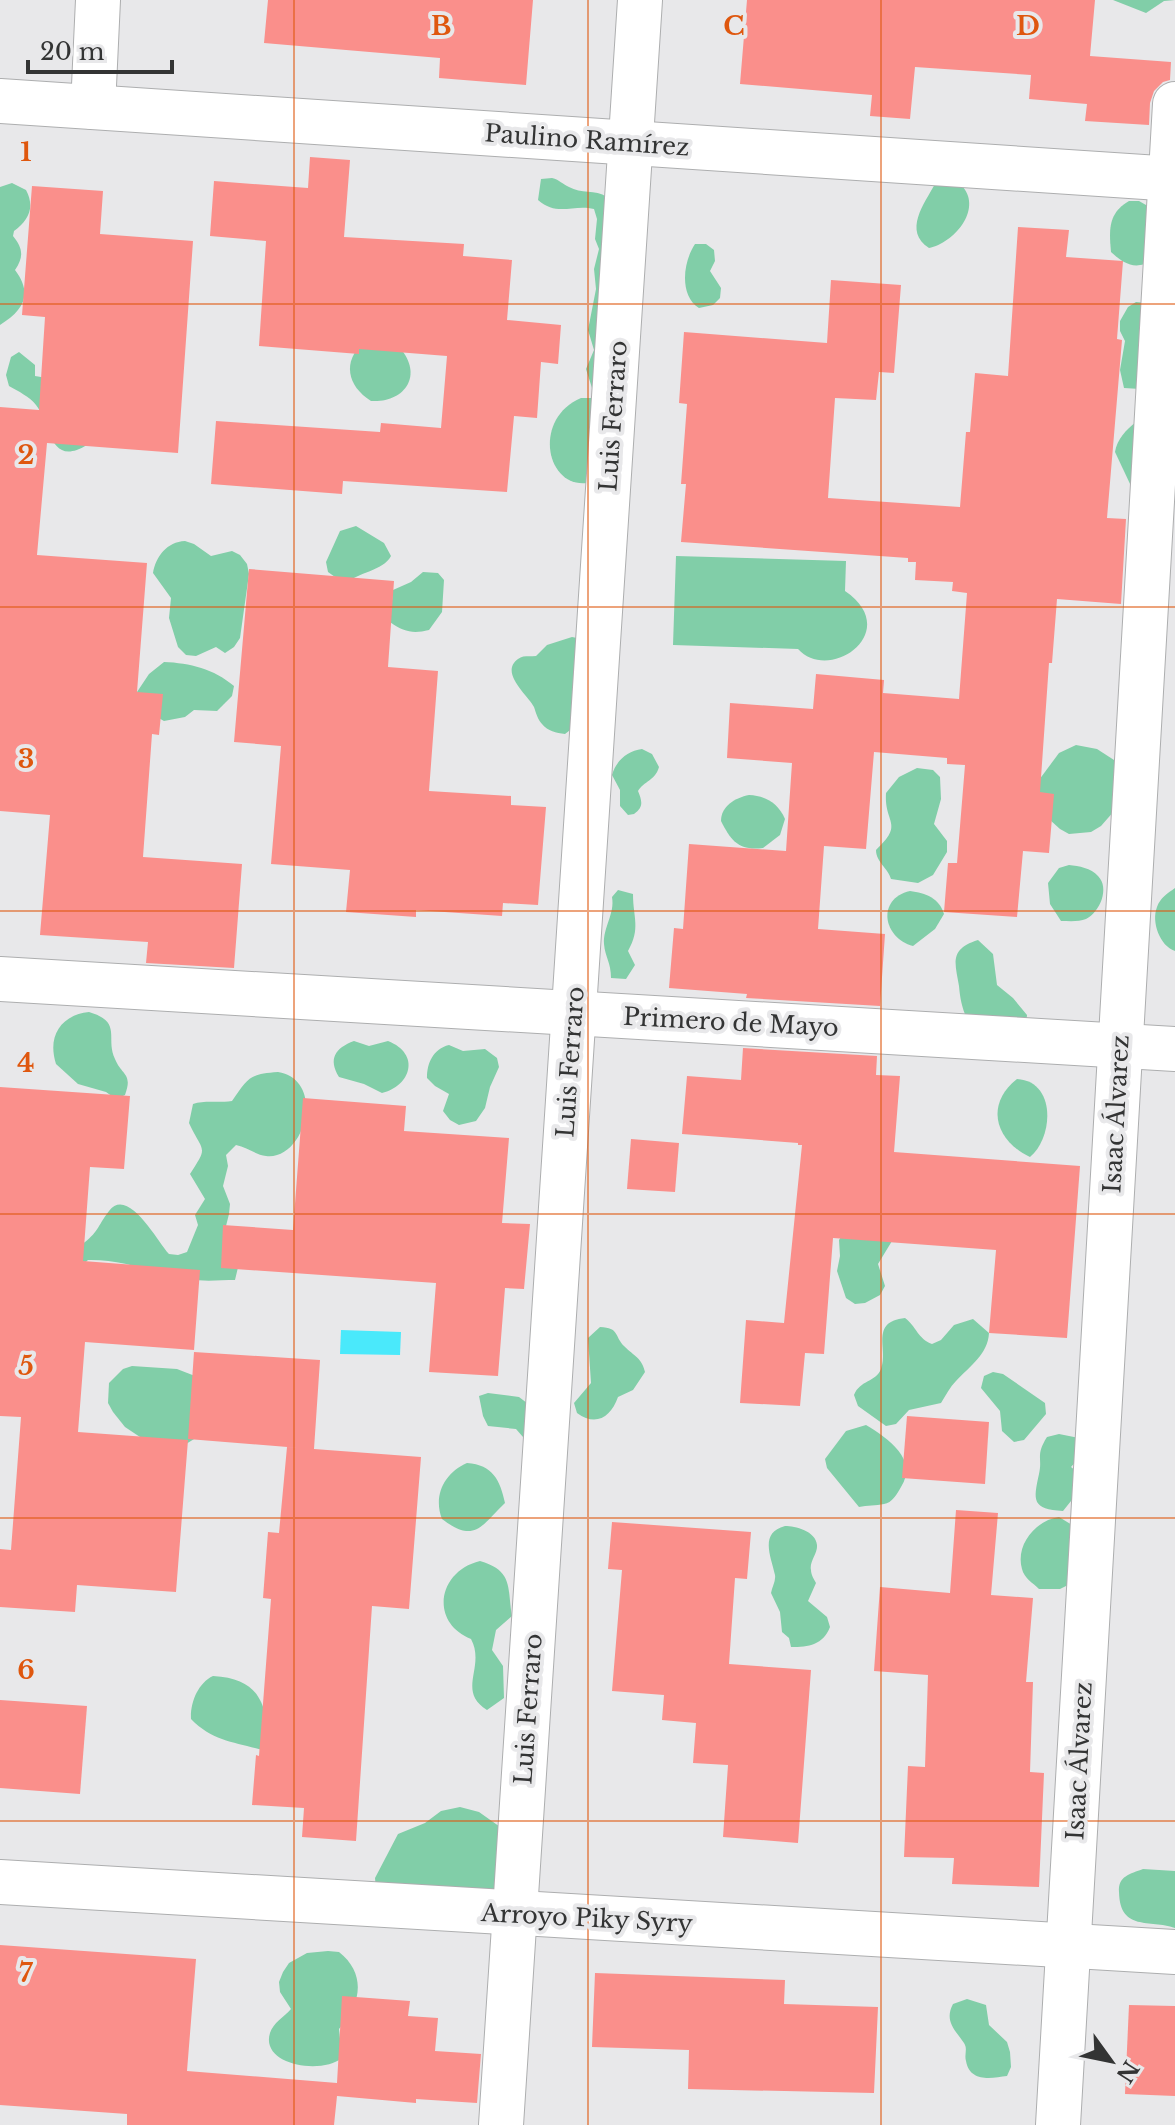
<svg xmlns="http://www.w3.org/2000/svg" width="1175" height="2125" viewBox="0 0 1175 2125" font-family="'Libre Baskerville',serif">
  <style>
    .green { fill: #81cea8 }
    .water { fill: #4ae9fb }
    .building { fill: #fa8f8b }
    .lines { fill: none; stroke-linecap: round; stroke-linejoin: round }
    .minor-casing { stroke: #adaeaf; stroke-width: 46 }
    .minor { stroke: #fff; stroke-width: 44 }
    .grid { fill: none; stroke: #df570e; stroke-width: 2; stroke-opacity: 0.55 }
    .labels { text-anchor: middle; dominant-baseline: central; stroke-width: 8; stroke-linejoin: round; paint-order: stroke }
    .street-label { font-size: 24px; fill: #333434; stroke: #e8e8ea }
    .grid-label { font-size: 26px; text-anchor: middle; font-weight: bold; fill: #df570e; stroke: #e8e8ea; stroke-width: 8; stroke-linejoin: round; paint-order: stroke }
  </style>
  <rect width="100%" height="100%" fill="#e8e8ea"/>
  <g class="green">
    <polygon points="1113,0 1175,0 1164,1 1146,13"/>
    <path d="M552 178C560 180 562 184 569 187 581 194 595 189 607 197L600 392 592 388 586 369 594 350 588 330 596 289 594 269 599 249 595 239 597 219 594 209C573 204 557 217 538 200L541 179Z"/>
    <path d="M12 183 26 190C35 207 29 220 14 231L13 236C23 248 24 257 15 270 33 294 24 310 0 325V187Z"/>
    <path d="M935 184 963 187C982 210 954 243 929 248 903 231 924 204 935 184Z"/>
    <path d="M1129 201H1139L1153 209 1144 264C1131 269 1120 260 1111 252 1109 230 1108 213 1129 201Z"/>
    <path d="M706 244 714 250 715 261 710 271 721 288 720 298 713 305 699 308C679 295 683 262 695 244Z"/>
    <polygon points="1136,302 1146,303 1140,389 1124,388 1120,370 1125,341 1120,331 1120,321 1128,307"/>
    <path d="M364 342 400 348C424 376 404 403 371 401 347 386 342 361 364 342Z"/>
    <path d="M19 352 35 365V376L53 379 87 445C49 468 51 424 36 405 30 397 18 391 9 386L6 375 11 357Z"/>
    <path d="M581 398H593L587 483C546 488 532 419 581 398Z"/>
    <path d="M1136 422 1142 485 1131 486 1115 452C1117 439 1126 430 1136 422Z"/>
    <path d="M356 526 384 543 391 556C383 571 358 572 345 584L328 572 326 562 340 531Z"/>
    <path d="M185 541 194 544 211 556 232 551 240 555 247 564 249 574 240 638 234 647 225 653 216 647 196 656 186 655 178 647 169 618 171 598 153 573C156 556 167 542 185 541Z"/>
    <path d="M676 556 846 561 845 591C904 631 830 684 798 649L673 645Z"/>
    <path d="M423 572 438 573 444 580 442 612 429 630C413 634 404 632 390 622L393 590 411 582Z"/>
    <path d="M572 637 577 638 574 727 565 734C556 733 548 731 542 724 538 720 536 713 534 707 528 695 499 673 518 659 523 655 529 657 536 656L547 645Z"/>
    <path d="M164 662C190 663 214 669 234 686L232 696 217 711 194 710 185 717 164 721C150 713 140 708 137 692L149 674Z"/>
    <polygon points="1076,745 1097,749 1114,760 1120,769 1115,810 1101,826 1091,832 1069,834 1060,829 1039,810 1039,780 1059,753"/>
    <path d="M642 749 652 754 659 767C655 781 644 781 638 791 642 801 644 807 634 814L628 815 620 806V790L612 775C616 761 627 751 642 749Z"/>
    <path d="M917 768 933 770 940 777 941 799 934 824 947 841V852L933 875 918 883 891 879C888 868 876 862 876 850 905 823 884 824 886 793L899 777Z"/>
    <path d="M749 795C766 796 778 803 785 819L780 835 763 848C739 851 731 841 721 821 721 806 735 798 749 795Z"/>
    <path d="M1069 865C1079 866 1091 868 1098 876 1110 888 1100 912 1086 919 1079 922 1069 921 1061 921L1050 904 1048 883 1059 868Z"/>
    <path d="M1175 888V951C1160 946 1151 922 1157 907 1160 898 1168 893 1175 888Z"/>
    <path d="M618 890 633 894C633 918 641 928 628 951L635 965 626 979 611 978C611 962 605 957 604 944 603 927 615 914 612 897Z"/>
    <path d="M910 891C926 893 939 898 944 914L935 929 913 946C883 938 876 899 910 891Z"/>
    <path d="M978 940 993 954 997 985 1013 998 1027 1015 1026 1026 967 1019C962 1008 960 998 959 986 955 963 949 949 978 940Z"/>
    <path d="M89 1012C123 1022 105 1038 115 1059 122 1076 133 1073 125 1095L116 1099 106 1092 78 1084 56 1064C47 1036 61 1015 89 1012Z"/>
    <path d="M354 1041 369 1046 388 1041C421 1054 411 1086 382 1093L364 1084 339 1077C328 1059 335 1048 354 1041Z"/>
    <path d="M449 1045 463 1051 485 1049 497 1058 499 1067 490 1087 485 1108 476 1121 459 1125 450 1120 443 1111 449 1094 435 1086 427 1078C427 1063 433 1049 449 1045Z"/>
    <path d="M278 1072C327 1080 305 1161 266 1156 256 1155 247 1147 236 1145L226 1155 228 1166 223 1186 230 1204 229 1214 224 1234 240 1259 235 1280C220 1280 204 1282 189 1279 155 1273 122 1259 88 1260L80 1267V1246C100 1231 96 1228 109 1211 128 1186 157 1241 169 1254L178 1255 187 1252 198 1225 195 1215 205 1199 190 1174C209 1145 203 1153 189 1123L193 1104C204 1100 217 1103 232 1101 248 1078 249 1074 278 1072Z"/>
    <path d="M1017 1079C1056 1081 1054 1137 1030 1157 996 1141 984 1105 1017 1079Z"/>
    <polygon points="845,1231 892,1241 878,1264 885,1286 880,1295 865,1303 855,1304 846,1298 837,1271 840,1256 839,1240"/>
    <path d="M905 1318C916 1326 918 1339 932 1344L941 1340 954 1325 973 1319 989 1333C988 1354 970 1366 956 1381 950 1387 946 1395 941 1403L909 1410 896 1424 886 1426 858 1406 854 1395C860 1380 876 1382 881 1369 889 1349 869 1322 905 1318Z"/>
    <path d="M600 1327C620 1328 614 1336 624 1346 634 1356 642 1358 645 1372L633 1390 618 1397C611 1417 596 1427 577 1413L574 1403 591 1383 588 1338Z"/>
    <polygon points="132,1366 177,1369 195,1376 199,1436 186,1444 143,1439 125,1427 113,1412 108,1403 109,1383 123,1369"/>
    <polygon points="993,1372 1003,1374 1045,1403 1046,1414 1024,1440 1014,1442 1002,1431 1000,1411 981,1388 984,1376"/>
    <polygon points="488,1393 519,1397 527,1403 529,1458 523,1437 516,1429 488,1426 483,1416 479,1396"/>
    <path d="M866 1425C888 1438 919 1460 901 1487 897 1494 892 1503 884 1504 876 1506 867 1505 859 1507L827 1468 825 1459 846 1431Z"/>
    <path d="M1059 1434 1079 1438V1458L1071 1467 1076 1471 1079 1491 1063 1511C1032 1509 1033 1501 1039 1474 1043 1458 1035 1456 1047 1437Z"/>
    <path d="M467 1463C493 1465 500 1480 505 1503 481 1526 475 1544 442 1519 433 1496 444 1473 467 1463Z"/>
    <path d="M1059 1517 1077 1528 1070 1584 1060 1589H1039C1033 1583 1024 1578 1022 1569 1015 1545 1036 1520 1059 1517Z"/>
    <path d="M785 1526C795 1526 816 1531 817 1545 818 1553 809 1562 811 1570 811 1575 814 1579 816 1583L808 1601 827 1617 830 1627C823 1645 809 1647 791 1647L789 1638 782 1632 780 1612 771 1593C772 1587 776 1581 775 1575 771 1556 759 1533 785 1526Z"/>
    <path d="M480 1561C514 1571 507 1588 512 1616L496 1630 492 1650 503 1666 504 1698 487 1710C456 1690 486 1667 471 1639 429 1622 438 1571 480 1561Z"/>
    <path d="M213 1676C265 1679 266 1709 271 1753 241 1742 215 1744 191 1719 190 1703 198 1683 213 1676Z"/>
    <polygon points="460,1807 479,1812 503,1829 497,1896 376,1889 375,1878 398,1834 425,1823 441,1811"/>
    <path d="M1143 1869 1175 1871V1928C1150 1919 1120 1932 1119 1892 1118 1876 1130 1874 1143 1869Z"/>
    <path d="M328 1951 339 1952C367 1974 361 2005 339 2029L342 2058C321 2075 260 2065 270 2033 273 2023 284 2017 291 2009L280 1992 279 1982 283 1972 289 1963 307 1953Z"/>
    <path d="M967 1999 986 2005 989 2025 1007 2042 1010 2052 1011 2067 1007 2076C992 2078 970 2083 966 2061 964 2054 968 2049 964 2043 955 2030 944 2021 953 2004Z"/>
  </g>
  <polygon class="water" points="341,1330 401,1332 400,1355 340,1354"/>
  <g class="building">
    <polygon points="268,0 533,0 526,85 439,78 440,58 264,43"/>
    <polygon points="747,0 1095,0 1090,56 1171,62 1170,80 1163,82 1154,91 1150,103 1149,125 1085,121 1087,104 1029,99 1031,75 915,67 910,119 870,116 872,95 740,84"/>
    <polygon points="310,157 350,160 344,237 464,244 463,256 512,260 507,320 561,325 558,364 541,362 537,418 514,416 507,492 343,481 342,494 211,484 216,421 380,432 381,423 441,428 447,356 359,349 359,354 259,346 266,241 210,236 214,181 308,188"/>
    <polygon points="32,186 103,191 100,234 193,241 178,453 47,443 37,555 147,563 137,692 163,694 159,735 152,734 143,857 242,864 234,968 146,963 148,942 40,935 50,815 0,811 0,407 39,410 45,317 22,315"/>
    <polygon points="1018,227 1069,230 1066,257 1123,261 1117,339 1122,340 1107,518 1126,519 1121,604 1057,599 1052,663 1049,663 1040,792 1054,794 1049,853 1023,851 1017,917 944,912 948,863 957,863 965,765 947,764 947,758 874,752 866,849 824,846 818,929 885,934 880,1006 746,998 747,994 669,988 674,928 683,929 689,844 786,851 792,763 727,758 730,703 813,709 816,674 884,680 883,693 959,699 967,593 952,591 953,582 915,580 916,562 908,562 908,558 681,542 686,484 681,484 687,404 679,403 684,332 827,343 831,280 901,285 894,373 879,372 876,400 835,398 828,498 960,507 966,432 970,432 975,373 1008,376"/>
    <polygon points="249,569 394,581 388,667 438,671 429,791 511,796 511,805 546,807 538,905 503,903 502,916 416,910 416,917 346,912 350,870 271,864 281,746 234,742"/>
    <polygon points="743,1048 877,1056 876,1075 900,1076 894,1152 1080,1166 1067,1338 989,1333 996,1250 833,1238 824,1354 805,1353 800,1406 740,1403 746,1320 784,1323 802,1145 798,1145 798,1143 682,1134 687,1076 741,1080"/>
    <polygon points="0,1087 130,1096 124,1169 90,1167 83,1261 200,1270 194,1350 85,1342 78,1432 188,1440 176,1592 77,1585 75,1612 0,1607 0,1549 11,1550 21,1417 0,1416"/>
    <polygon points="303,1098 406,1106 404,1131 509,1138 502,1223 530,1224 524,1289 505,1288 498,1376 429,1372 436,1283 221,1268 223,1225 293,1230"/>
    <polygon points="631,1139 679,1143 675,1192 627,1189"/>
    <polygon points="194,1352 320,1360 314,1449 421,1457 409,1609 372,1606 356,1841 302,1837 304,1808 252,1805 256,1755 259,1756 271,1599 263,1598 268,1532 279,1533 287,1447 312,1449 188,1439"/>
    <polygon points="907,1416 989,1422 985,1484 902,1478"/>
    <polygon points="956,1510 998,1513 991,1595 1033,1598 1026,1682 1033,1682 1030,1772 1044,1773 1039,1887 952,1884 954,1858 904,1857 908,1766 925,1767 928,1675 874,1671 880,1587 950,1593"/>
    <polygon points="612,1522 751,1532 747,1579 735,1578 729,1664 811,1670 798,1843 723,1837 728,1765 693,1763 696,1723 662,1720 664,1695 612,1691 622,1570 608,1569"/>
    <polygon points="0,1700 87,1706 80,1794 0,1788"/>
    <polygon points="0,1945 196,1959 187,2071 337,2083 342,1996 410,2001 408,2016 438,2018 435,2051 481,2054 477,2103 416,2099 416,2103 337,2096 334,2125 127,2125 127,2114 0,2105"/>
    <polygon points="595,1973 785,1980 784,2004 878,2007 874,2093 688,2089 689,2050 592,2047"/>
    <polygon points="1129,2005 1175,2006 1175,2096 1125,2094"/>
  </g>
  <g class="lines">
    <g class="minor-casing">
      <g id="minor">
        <polyline points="0,101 1175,179"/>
        <polyline points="93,107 98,0"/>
        <polyline points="0,979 1175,1049"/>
        <polyline points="0,1882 1175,1952"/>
        <polyline points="501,2125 640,0"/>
        <polyline points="1058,2125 1175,104"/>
      </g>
    </g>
    <use href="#minor" class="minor"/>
  </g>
  <path class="grid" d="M294 0V2125M588 0V2125M881 0V2125M0 304H1175M0 607H1175M0 911H1175M0 1214H1175M0 1518H1175M0 1821H1175"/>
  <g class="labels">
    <g class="street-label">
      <text transform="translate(587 140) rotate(4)">Paulino Ramírez</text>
      <text transform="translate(613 416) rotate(-86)">Luis Ferraro</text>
      <text transform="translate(731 1022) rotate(3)">Primero de Mayo</text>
      <text transform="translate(570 1062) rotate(-86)">Luis Ferraro</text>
      <text transform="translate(1116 1114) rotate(-87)">Isaac Álvarez</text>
      <text transform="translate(528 1709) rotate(-86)">Luis Ferraro</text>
      <text transform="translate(1079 1761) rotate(-87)">Isaac Álvarez</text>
      <text transform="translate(587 1918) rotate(3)">Arroyo Piky Syry</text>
    </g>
  </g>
  <g class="grid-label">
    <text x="441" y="35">B</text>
    <text x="734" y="35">C</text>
    <text x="1028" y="35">D</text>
    <text x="26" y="161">1</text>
    <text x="26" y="464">2</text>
    <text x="26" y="768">3</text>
    <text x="26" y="1072">4</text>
    <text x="26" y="1375">5</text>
    <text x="26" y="1679">6</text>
    <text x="26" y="1982">7</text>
  </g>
  <g transform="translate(1111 2061) rotate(123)" stroke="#e8e8ea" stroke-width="6" paint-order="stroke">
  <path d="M0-6L14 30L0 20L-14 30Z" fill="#333434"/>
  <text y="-12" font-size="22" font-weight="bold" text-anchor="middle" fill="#333434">N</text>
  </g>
  <path d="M28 60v12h144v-12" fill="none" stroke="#333434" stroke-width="4"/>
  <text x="40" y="60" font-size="24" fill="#333434" stroke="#e8e8ea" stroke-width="6" paint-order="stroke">20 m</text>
</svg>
